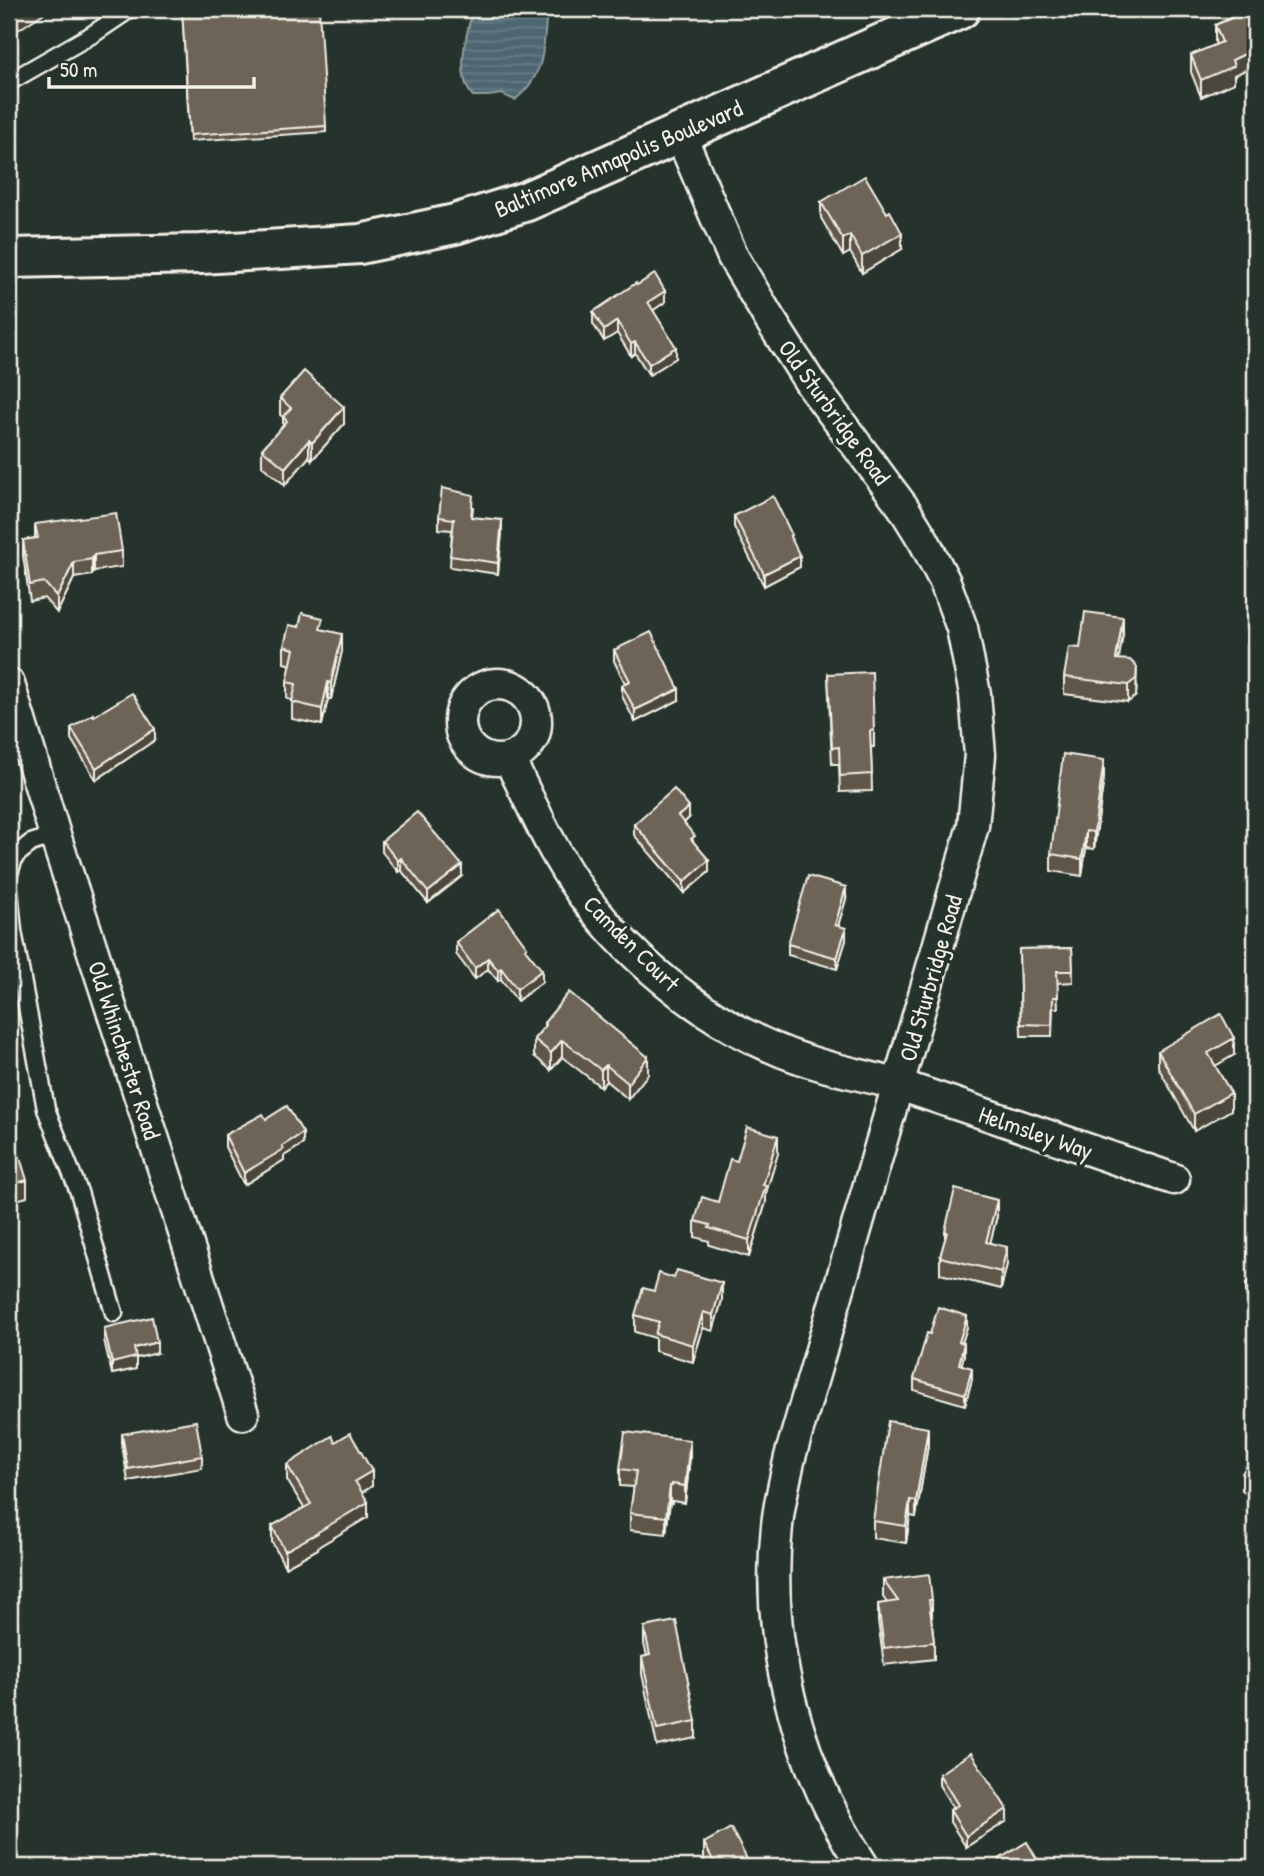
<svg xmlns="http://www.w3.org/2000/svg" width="1264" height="1876" viewBox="0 0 1264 1876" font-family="'Patrick Hand',sans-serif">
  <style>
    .water { fill: url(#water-rules); stroke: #909ea1; stroke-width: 2 }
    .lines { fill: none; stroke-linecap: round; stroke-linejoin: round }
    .service-casing { stroke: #f4f1e8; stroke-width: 21 }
    .minor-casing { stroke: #f4f1e8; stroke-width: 35 }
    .tertiary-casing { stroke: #f4f1e8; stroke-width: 44 }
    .service { stroke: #26332d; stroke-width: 16 }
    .minor { stroke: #26332d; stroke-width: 30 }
    .tertiary { stroke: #26332d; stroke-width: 38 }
    .wall { fill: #5e564a; stroke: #f4f1e8; stroke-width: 2 }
    .shaded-wall { fill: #4c463c; stroke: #f4f1e8; stroke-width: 2 }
    .building { fill: #6d6456; stroke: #f4f1e8; stroke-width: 2 }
    .labels { text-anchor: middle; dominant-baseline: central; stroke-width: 7; stroke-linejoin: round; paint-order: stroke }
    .street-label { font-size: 24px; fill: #f4f1e8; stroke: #26332d }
  </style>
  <defs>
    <pattern id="water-rules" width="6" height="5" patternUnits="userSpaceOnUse" patternTransform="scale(1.75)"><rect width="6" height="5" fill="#4e6672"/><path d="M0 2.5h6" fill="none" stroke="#687c86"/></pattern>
  </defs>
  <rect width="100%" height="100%" fill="#26332d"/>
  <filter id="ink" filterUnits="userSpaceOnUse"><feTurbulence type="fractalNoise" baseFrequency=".0143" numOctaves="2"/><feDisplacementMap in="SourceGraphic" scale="14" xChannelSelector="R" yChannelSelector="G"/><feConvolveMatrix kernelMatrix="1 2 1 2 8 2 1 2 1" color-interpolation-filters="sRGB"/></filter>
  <g filter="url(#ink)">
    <path class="water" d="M473 9H547C543 46 547 74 515 100L502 94 488 96H473C454 76 467 32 473 9Z"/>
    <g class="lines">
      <g class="service-casing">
        <g id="service">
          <polyline points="9,82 93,34 130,9"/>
          <polyline points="9,873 15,856 31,843 55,835"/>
          <polyline points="9,890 13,931 46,1109 79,1192 114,1313"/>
        </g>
      </g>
      <g class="minor-casing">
        <g id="minor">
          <path d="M680 134 733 257 769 318 811 384 903 507 924 541 945 582 962 628 975 694 980 755 973 826 790 1457C785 1480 779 1503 777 1526 764 1643 799 1770 864 1867"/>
          <polyline points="9,684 55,835 243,1414"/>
          <circle cx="498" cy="722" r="38"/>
          <path d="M509 759C532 804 552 853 582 894 635 966 719 1032 805 1060 836 1071 870 1076 902 1086 993 1116 1083 1148 1174 1179"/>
        </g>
      </g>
      <g class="tertiary-casing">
        <polyline id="tertiary" points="9,258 201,254 360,244 455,224 527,201 960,9"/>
      </g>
      <use href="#service" class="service"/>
      <use href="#minor" class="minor"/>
      <use href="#tertiary" class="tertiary"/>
    </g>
    <g class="wall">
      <polygon points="182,9 326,126 326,132 190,141"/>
      <polygon points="1240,9 1234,83 1201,97 1191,72 1191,55 1216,45 1215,42 1215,25 1230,18 1230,13"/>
      <polygon points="821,202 902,249 862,273 850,252 843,256 821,218"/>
      <polygon points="637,285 665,302 653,310 676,358 649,375 635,353 631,356 617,333 604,341 593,324 593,312"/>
      <polygon points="280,398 344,424 312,460 309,457 285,485 262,466 262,449 283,426 283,417 280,415"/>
      <polygon points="473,507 472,518 502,532 498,574 450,567 452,530 439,529 439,517"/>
      <polygon points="734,516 792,540 800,567 764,586 734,527"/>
      <polygon points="35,524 122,551 122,567 94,571 92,575 74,578 57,613 44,598 30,601 23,556 23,540 35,538"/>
      <polygon points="299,627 323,630 342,651 331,699 328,699 322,725 292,719 292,700 287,699 287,682 291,665 284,663 284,646"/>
      <polygon points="1123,634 1118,659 1137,684 1136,696 1128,702 1064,694 1064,677 1080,648"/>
      <polygon points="614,650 679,700 635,722 622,696 622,685 625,683 614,661"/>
      <polygon points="828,674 874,730 874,747 871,747 872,791 840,792 839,764 832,764"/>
      <polygon points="94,716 155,740 96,780 71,739 71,728"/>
      <polygon points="1104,777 1094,849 1086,848 1082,876 1051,871 1051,854"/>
      <polygon points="689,818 684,823 709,872 684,893 634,835 634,824"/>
      <polygon points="382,841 462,876 428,903 401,870 398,872 382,852"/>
      <polygon points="846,899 838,926 846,940 837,969 788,955 788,944"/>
      <polygon points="456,942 527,952 542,982 517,1001 501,979 498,981 488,969 475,979 456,954"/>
      <polygon points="1072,948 1073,982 1057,983 1058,1008 1053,1008 1052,1036 1021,1036 1019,949"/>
      <polygon points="544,1023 648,1074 628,1099 606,1081 601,1087 562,1057 551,1070 534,1056 534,1039 544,1027"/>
      <polygon points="1158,1051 1234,1055 1215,1066 1231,1110 1194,1131 1158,1067"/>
      <polygon points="266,1119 303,1144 284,1156 284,1160 244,1185 225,1147 225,1135"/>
      <polygon points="778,1153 766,1193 766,1202 749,1257 709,1245 709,1241 695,1237 695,1221 718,1202 737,1161"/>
      <polygon points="997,1216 990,1243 1007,1264 1001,1289 940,1274 940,1257 945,1239 945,1231"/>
      <polygon points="1255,1255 1255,1273 1252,1271 1252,1259"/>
      <polygon points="1255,1273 1255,1303 1246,1296 1246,1284"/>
      <polygon points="654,1291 722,1300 713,1331 703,1328 693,1362 655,1351 655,1338 635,1332 635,1315"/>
      <polygon points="967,1327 962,1342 964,1355 961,1365 972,1379 965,1405 914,1390 914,1379 930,1334"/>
      <polygon points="104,1328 157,1353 136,1358 136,1369 112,1374 104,1340"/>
      <polygon points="122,1434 202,1456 202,1468 128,1481 122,1445"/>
      <polygon points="335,1442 372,1486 362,1493 368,1517 318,1547 318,1549 285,1567 272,1542 272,1526 304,1508 287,1480 287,1465"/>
      <polygon points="928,1445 916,1517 910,1516 906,1543 873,1538 873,1521"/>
      <polygon points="1255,1451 1255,1499 1242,1490 1242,1474"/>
      <polygon points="690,1457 685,1503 672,1501 672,1503 670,1502 666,1534 630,1530 630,1513 634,1487 620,1486 620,1469"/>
      <polygon points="883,1580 932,1600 932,1617 931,1617 934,1642 934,1659 884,1665 878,1621 878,1604 887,1603 883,1597"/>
      <polygon points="644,1627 696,1721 696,1738 657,1746 642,1674 642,1657 647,1656 644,1644"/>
      <polygon points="939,1774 1007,1821 966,1847 950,1822 950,1810 953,1808 939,1785"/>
      <polygon points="704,1843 751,1867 708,1867 704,1860"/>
    </g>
    <g class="shaded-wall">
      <polygon points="17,9 50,9 9,36 9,15"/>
      <polygon points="1255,49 1255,66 1234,75 1234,83 1201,97 1201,80 1232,60"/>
      <polygon points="902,233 902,249 862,273 862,256"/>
      <polygon points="850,235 850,252 843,256 843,239"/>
      <polygon points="665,291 665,302 648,314 648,302"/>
      <polygon points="617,321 617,333 604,341 604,330"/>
      <polygon points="635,342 635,353 631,356 631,344"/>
      <polygon points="676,347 676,358 649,375 649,364"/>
      <polygon points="344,407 344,424 312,460 312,443"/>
      <polygon points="309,440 309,457 285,485 285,468"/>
      <polygon points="502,520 502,532 498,574 498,563"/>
      <polygon points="94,555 94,571 92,575 92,559"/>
      <polygon points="800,556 800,567 764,586 764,574"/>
      <polygon points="74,562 74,578 57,613 57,597"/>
      <polygon points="1123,617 1123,634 1116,676 1116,659"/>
      <polygon points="342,634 342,651 331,699 331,683"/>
      <polygon points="1137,667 1136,696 1128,702 1128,685"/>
      <polygon points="328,682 328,699 322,725 322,709"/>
      <polygon points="679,689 679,700 635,722 635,710"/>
      <polygon points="155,729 155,740 96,780 96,768"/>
      <polygon points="1104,760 1104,777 1094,849 1094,832"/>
      <polygon points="689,807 689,818 678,828 678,816"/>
      <polygon points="1086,831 1086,848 1082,876 1082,859"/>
      <polygon points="401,858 401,870 398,872 398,861"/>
      <polygon points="709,860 709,872 684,893 684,882"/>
      <polygon points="462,865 462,876 428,903 428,892"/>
      <polygon points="846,887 846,899 835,936 835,925"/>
      <polygon points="846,928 846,940 837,969 837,958"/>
      <polygon points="488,958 488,969 475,979 475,968"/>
      <polygon points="501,968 501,979 498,981 498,970"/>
      <polygon points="542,970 542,982 517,1001 517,989"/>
      <polygon points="1234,1038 1234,1055 1208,1070 1208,1053"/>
      <polygon points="562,1040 562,1057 551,1070 551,1053"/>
      <polygon points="648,1057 648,1074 628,1099 628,1083"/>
      <polygon points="606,1065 606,1081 601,1087 601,1070"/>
      <polygon points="1231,1093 1231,1110 1194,1131 1194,1114"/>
      <polygon points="303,1133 303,1144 284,1156 284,1160 244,1185 244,1173 282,1146"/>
      <polygon points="778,1136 778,1153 766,1193 766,1202 749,1257 749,1240 763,1185"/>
      <polygon points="27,1180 27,1197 9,1202 9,1185"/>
      <polygon points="997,1200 997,1216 986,1259 986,1242"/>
      <polygon points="1007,1247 1007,1264 1001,1289 1001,1272"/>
      <polygon points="722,1283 722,1300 713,1331 713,1315"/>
      <polygon points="703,1312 703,1328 693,1362 693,1345"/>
      <polygon points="967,1316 967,1327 959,1353 959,1342"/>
      <polygon points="157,1342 157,1353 136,1358 136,1369 112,1374 112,1363 134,1348"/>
      <polygon points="964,1343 964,1355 959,1375 959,1364"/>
      <polygon points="972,1368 972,1379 965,1405 965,1394"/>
      <polygon points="928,1428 928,1445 916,1517 916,1501"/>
      <polygon points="690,1440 690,1457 685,1503 685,1486"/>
      <polygon points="372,1471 372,1486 355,1497 355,1481"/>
      <polygon points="670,1486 670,1502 666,1534 666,1517"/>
      <polygon points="910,1500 910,1516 906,1543 906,1526"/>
      <polygon points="368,1502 368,1517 318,1547 318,1549 285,1567 285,1551"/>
      <polygon points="1007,1809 1007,1821 966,1847 966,1836"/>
    </g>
    <g class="building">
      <polygon points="9,9 17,9 9,15"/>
      <polygon points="182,9 319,9 326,126 190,135"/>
      <polygon points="1240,9 1255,9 1255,49 1232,60 1234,66 1201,80 1191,55 1222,42 1215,25 1232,18 1230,13"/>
      <polygon points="865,176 887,213 890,211 902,233 862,256 850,235 843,239 821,202"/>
      <polygon points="655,274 665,291 648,302 676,347 649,364 635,342 631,344 617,321 604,330 593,312 636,283 637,285"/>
      <polygon points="304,371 344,407 312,443 309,440 285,468 262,449 287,421 283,417 291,408 280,398"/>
      <polygon points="442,488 473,495 471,517 502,520 498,563 450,556 454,519 439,517"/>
      <polygon points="773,496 792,535 790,536 800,556 764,574 734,516"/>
      <polygon points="116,513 122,551 94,555 92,559 74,562 57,597 44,582 30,585 23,540 38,538 35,524"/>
      <polygon points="1085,612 1123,617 1116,659 1130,660 1137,667 1136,679 1128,685 1064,677 1069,647 1080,648"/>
      <polygon points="302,613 323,618 320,629 342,634 331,683 328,682 322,709 292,702 296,684 287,682 294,649 284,646 289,625 299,627"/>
      <polygon points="651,632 679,689 635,710 622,685 630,681 614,650"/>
      <polygon points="872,672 874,730 870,731 872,774 840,776 839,747 832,748 828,674"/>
      <polygon points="132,693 155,729 96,768 71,728 93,714 94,716"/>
      <polygon points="1063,754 1104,760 1094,832 1086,831 1082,859 1051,854"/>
      <polygon points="674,789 689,807 678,816 695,836 691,839 709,860 684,882 634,824"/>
      <polygon points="417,812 462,865 428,892 401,858 398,861 382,841"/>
      <polygon points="808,876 846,887 835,925 846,928 837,958 788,944"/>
      <polygon points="499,909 527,947 525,949 542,970 517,989 501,968 498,970 488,958 475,968 456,942"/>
      <polygon points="1072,948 1073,971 1057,971 1058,997 1053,997 1052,1025 1021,1024 1019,949"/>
      <polygon points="569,992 648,1057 628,1083 606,1065 601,1070 562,1040 551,1053 534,1039 546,1025 544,1023"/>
      <polygon points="1221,1014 1234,1038 1208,1053 1231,1093 1194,1114 1158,1051"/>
      <polygon points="287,1106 303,1133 282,1146 284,1149 244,1173 225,1135 263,1114 266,1119"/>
      <polygon points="747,1127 778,1136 763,1185 766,1185 749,1240 709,1228 710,1225 695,1221 702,1197 718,1202 730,1159 737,1161"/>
      <polygon points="17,1148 27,1180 9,1185 9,1150"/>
      <polygon points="955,1189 997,1200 986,1242 1007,1247 1001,1272 940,1257 947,1232 945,1231"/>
      <polygon points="677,1270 722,1283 713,1315 703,1312 693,1345 655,1334 659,1322 635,1315 643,1288 654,1291 659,1273 674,1278"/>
      <polygon points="1255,1273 1255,1292 1246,1284"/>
      <polygon points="938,1307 967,1316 959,1342 964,1343 959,1364 972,1368 965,1394 914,1379 927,1333 930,1334"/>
      <polygon points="152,1317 157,1342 134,1348 136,1357 112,1363 104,1328"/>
      <polygon points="196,1421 202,1456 128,1469 122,1434"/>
      <polygon points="888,1421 928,1428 916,1501 910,1500 906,1526 873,1521"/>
      <polygon points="625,1432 690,1440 685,1486 672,1484 672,1486 670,1486 666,1517 630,1513 636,1471 620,1469"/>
      <polygon points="350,1433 372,1471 355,1481 368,1502 318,1532 318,1533 285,1551 272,1526 311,1504 287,1465 332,1436 335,1442"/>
      <polygon points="1255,1451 1255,1482 1242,1474"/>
      <polygon points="929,1574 932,1600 929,1600 934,1642 884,1648 878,1604 898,1601 883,1580"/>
      <polygon points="676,1621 696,1721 657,1729 642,1657 650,1655 644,1627"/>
      <polygon points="971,1753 1007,1809 966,1836 950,1810 958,1805 939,1774"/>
      <polygon points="731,1828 751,1867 714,1867 716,1866 704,1843"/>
      <polygon points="1027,1842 1041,1866 1047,1863 1050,1867 1004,1867 999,1859"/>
    </g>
  </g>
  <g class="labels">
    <g class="street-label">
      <text transform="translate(618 158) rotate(-23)">Baltimore Annapolis Boulevard</text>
      <text transform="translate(835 412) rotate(54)">Old Sturbridge Road</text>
      <text transform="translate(632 943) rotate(45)">Camden Court</text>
      <text transform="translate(930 978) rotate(-74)">Old Sturbridge Road</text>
      <text transform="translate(125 1050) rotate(72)">Old Whinchester Road</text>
      <text transform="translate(1036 1132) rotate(19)">Helmsley Way</text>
    </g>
  </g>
  <rect width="1264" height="1876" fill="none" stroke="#26332d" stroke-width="35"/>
  <rect x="18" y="18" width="1229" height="1841" fill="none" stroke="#f4f1e8" stroke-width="2.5" filter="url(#ink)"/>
  <path d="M49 77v10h205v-10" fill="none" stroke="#f4f1e8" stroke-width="3.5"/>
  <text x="60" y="77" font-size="21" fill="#f4f1e8" stroke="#26332d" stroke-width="5" paint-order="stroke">50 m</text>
</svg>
